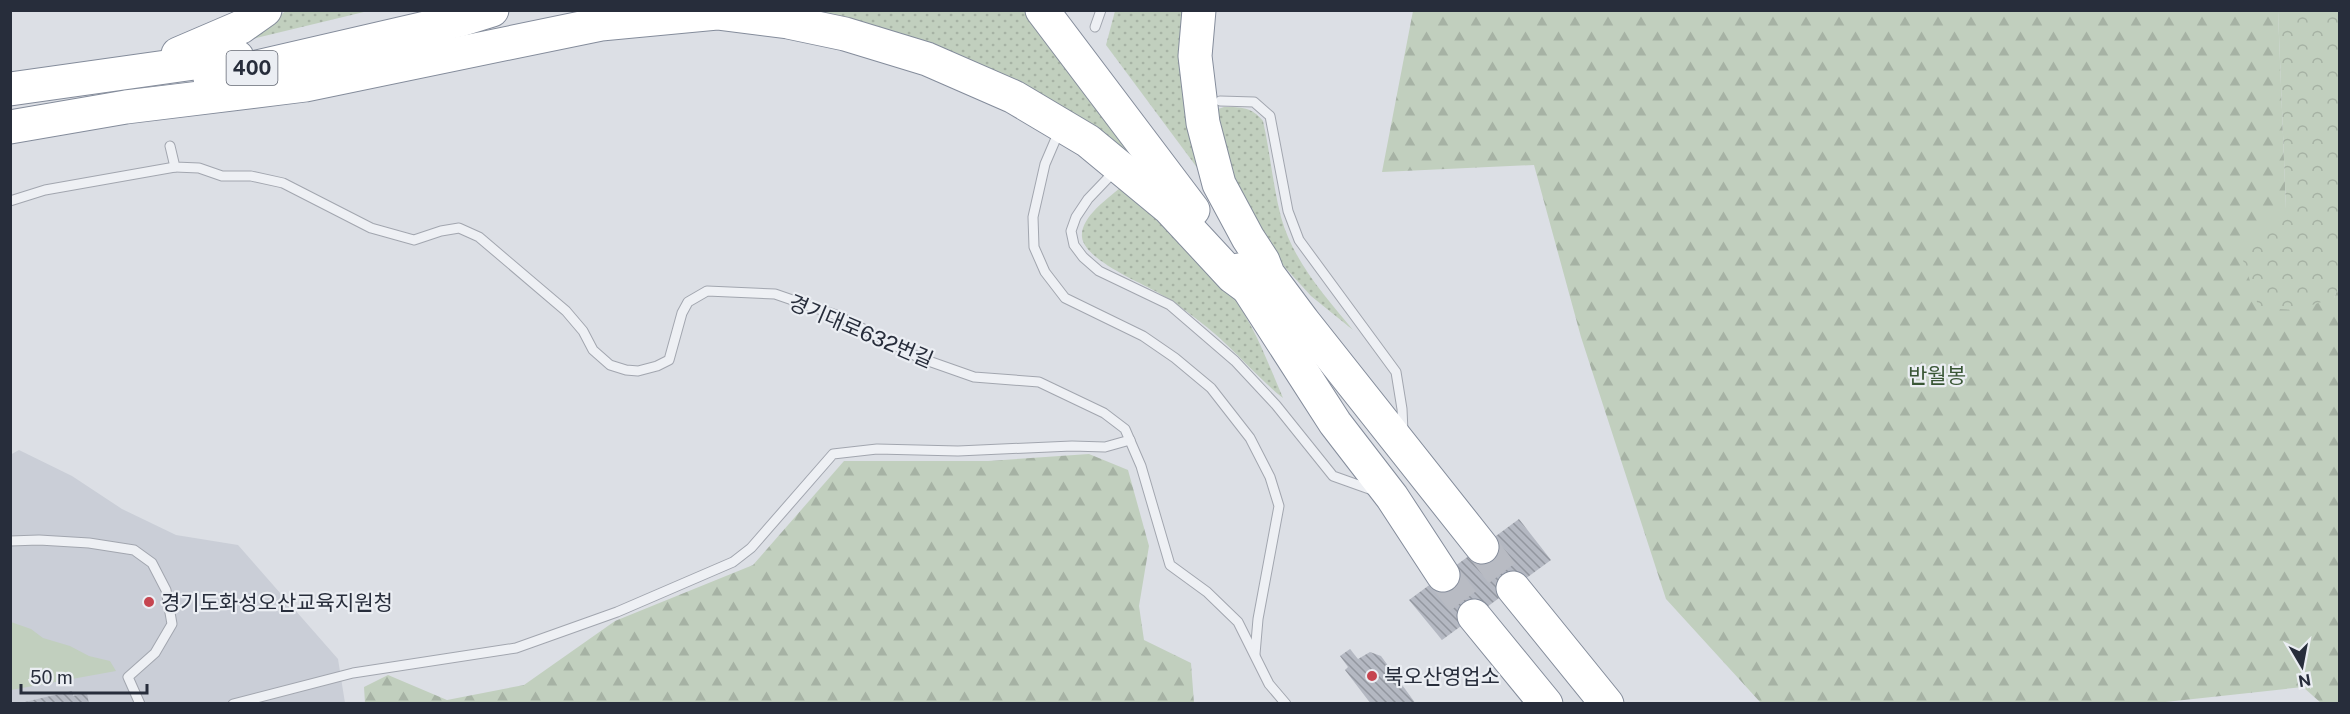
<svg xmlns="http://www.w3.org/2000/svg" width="2350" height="714" viewBox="0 0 2350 714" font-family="'Public Sans','Noto Sans KR',sans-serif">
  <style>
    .built { fill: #caced7 }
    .grass { fill: url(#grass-dots) }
    .forest { fill: url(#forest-firs) }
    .park { fill: url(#park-crowns) }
    .pitch { fill: #c1cfbe }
    .building { fill: url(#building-back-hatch) }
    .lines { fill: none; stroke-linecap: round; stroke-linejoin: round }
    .motorway-tunnel { stroke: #b8bbc3; stroke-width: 33; stroke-dasharray: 33 16; stroke-linecap: butt }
    .service-casing { stroke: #a2a6af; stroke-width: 11 }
    .motorway-casing { stroke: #848c9b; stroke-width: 35 }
    .service { stroke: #eef0f4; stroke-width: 9 }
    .motorway { stroke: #fff; stroke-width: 33 }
    .poi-dot { fill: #c64550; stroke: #ebeef3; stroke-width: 2 }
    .labels { text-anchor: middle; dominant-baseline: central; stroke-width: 4.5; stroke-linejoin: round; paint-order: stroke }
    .shield { fill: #ebeef3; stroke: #626772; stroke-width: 1.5 }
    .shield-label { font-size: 20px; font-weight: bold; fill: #272d3b }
    .street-label { font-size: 21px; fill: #272d3b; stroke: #ebeef3 }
    .park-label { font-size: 21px; fill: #395635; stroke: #ebeef3 }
    .poi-label { font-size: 21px; fill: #272d3b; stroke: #ebeef3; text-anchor: start }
  </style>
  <defs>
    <pattern id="grass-dots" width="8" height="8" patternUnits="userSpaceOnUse" patternTransform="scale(1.5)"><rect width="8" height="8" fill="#c1cfbe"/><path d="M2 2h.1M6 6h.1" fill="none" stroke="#a6b2a4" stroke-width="1.8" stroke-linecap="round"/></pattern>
    <pattern id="forest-firs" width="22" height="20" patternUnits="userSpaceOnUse" patternTransform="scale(1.5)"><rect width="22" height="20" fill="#c1cfbe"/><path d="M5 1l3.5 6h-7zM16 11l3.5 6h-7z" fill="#a6b2a4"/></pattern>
    <pattern id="park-crowns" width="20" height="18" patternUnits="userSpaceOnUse" patternTransform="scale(1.5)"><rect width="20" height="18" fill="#c1cfbe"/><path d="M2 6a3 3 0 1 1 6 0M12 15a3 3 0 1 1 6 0" fill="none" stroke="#a6b2a4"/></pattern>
    <pattern id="building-back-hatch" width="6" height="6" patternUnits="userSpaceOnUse" patternTransform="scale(1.5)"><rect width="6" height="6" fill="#b4b8c2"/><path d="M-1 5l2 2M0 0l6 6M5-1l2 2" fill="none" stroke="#92969f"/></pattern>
  </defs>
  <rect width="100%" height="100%" fill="#dcdfe5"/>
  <polygon class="built" points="19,450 72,476 122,509 176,535 238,545 338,659 345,703 11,704 10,455"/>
  <g class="grass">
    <polygon points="286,11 368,11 244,41"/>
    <polygon points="795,11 1025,11 1149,173"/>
    <polygon points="1115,11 1189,11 1210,185 1106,45"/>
    <path d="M1224 107C1241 107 1252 107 1263 121 1270 152 1273 186 1281 217 1293 261 1325 296 1353 330L1311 296 1282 264 1252 221 1232 180 1215 110Z"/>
    <path d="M1120 188C1164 219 1211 262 1240 307 1258 335 1270 368 1283 398 1263 382 1246 363 1227 345 1210 328 1178 304 1157 292 1139 282 1084 259 1082 237 1080 218 1107 199 1120 188Z"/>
  </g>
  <g class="forest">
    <polygon points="1413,11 2278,11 2286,209 2334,298 2339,286 2339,703 2321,703 2303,687 2147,704 1760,702 1666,599 1581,337 1534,165 1382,172"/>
    <polygon points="1089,454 1128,470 1149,546 1139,606 1144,640 1191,663 1194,703 365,703 364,687 388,675 447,700 524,685 615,621 753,565 844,461 988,461"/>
  </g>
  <polygon class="park" points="2278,11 2339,11 2339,286 2334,298 2296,310 2259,308 2239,248 2286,208"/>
  <polygon class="pitch" points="11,622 31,629 43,638 70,646 89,656 110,661 116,671 11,690"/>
  <g class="building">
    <polygon points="1519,519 1551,560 1442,640 1409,600"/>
    <polygon points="1350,649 1358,659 1370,652 1381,656 1416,704 1371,704 1345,670 1348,667 1340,656"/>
    <polygon points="72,691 73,696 87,693 89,704 16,704"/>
  </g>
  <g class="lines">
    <g class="motorway-tunnel">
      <polyline points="1482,547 1513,588"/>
      <polyline points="1443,575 1474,616"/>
    </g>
    <g class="service-casing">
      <g id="service">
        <polyline points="1095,27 1101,10"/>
        <polyline points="1220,101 1254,102 1270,116 1288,211 1299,240 1396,372 1402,409 1403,432"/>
        <polyline points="1057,136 1045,164 1033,217 1034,247 1045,272 1065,298 1143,336 1175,358 1211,388 1250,438 1270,477 1279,506 1258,619 1255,654"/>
        <polyline points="170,146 175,167 199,168 222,176 251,176 283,183 371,228 414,240 441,231 459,228 479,237 566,311 583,331 593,350 610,365 626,370 638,371 657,366 669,360 682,313 688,302 707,291 775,294 836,315 920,358 974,377 1039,382 1104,413 1125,429 1141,466 1170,565 1207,592 1238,622 1269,684 1286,704"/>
        <polyline points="1109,177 1088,199 1076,217 1071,231 1074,245 1083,257 1099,271 1170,305 1235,361 1276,405 1333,476 1375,491"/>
        <polyline points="10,201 45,190 175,167"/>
        <polyline points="10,541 39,540 89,543 134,550 152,563 166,590 172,624 155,653 128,677 140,704"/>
        <polyline points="233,704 353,673 516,648 617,612 733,562 751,548 833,454 877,449 958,451 1072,446 1105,447 1130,440"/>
      </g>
    </g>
    <g class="motorway-casing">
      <g id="motorway">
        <polyline points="1042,10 1193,210"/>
        <polyline points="1199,10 1195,56 1203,123 1219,184 1248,238 1263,261 1268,274 1303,321 1482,547"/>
        <polyline points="178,54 241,27 265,10"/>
        <polyline points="210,78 460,20 492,10"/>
        <polyline points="10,89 237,57"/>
        <polyline points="10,127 126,107 305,85 601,24 717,13 788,22 845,34 927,59 1014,97 1088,141 1169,208 1233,277 1248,288"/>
        <polyline points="1239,270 1248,288 1335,423 1392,497 1443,575"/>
        <polyline points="1513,588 1607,704"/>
        <polyline points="1474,616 1546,704"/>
      </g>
    </g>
    <use href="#service" class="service"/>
    <use href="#motorway" class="motorway"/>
  </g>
  <g class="poi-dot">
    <circle cx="149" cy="602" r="6"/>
    <circle cx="1372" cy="676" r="6"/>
  </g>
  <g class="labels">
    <rect class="shield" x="226.5" y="51" width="51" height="34" rx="4.5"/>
    <g class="shield-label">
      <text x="252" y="68">400</text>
    </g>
    <g class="street-label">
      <text transform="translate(861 331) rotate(23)">경기대로632번길</text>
    </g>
    <g class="park-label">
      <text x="1937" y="375">반월봉</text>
    </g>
    <g class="poi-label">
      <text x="161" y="602">경기도화성오산교육지원청</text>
      <text x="1384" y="676">북오산영업소</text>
    </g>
  </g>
  <rect width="2350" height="714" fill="none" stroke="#272d3b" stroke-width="24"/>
  <g transform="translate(2302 666) rotate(170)" stroke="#ebeef3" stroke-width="4.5" paint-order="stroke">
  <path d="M0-4.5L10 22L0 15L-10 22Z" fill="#272d3b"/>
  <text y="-9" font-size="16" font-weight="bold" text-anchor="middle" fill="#272d3b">N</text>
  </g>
  <path d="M21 684v9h126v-9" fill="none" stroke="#272d3b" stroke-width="3"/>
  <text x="30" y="684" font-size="18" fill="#272d3b" stroke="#ebeef3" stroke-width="4.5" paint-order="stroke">50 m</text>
</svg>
